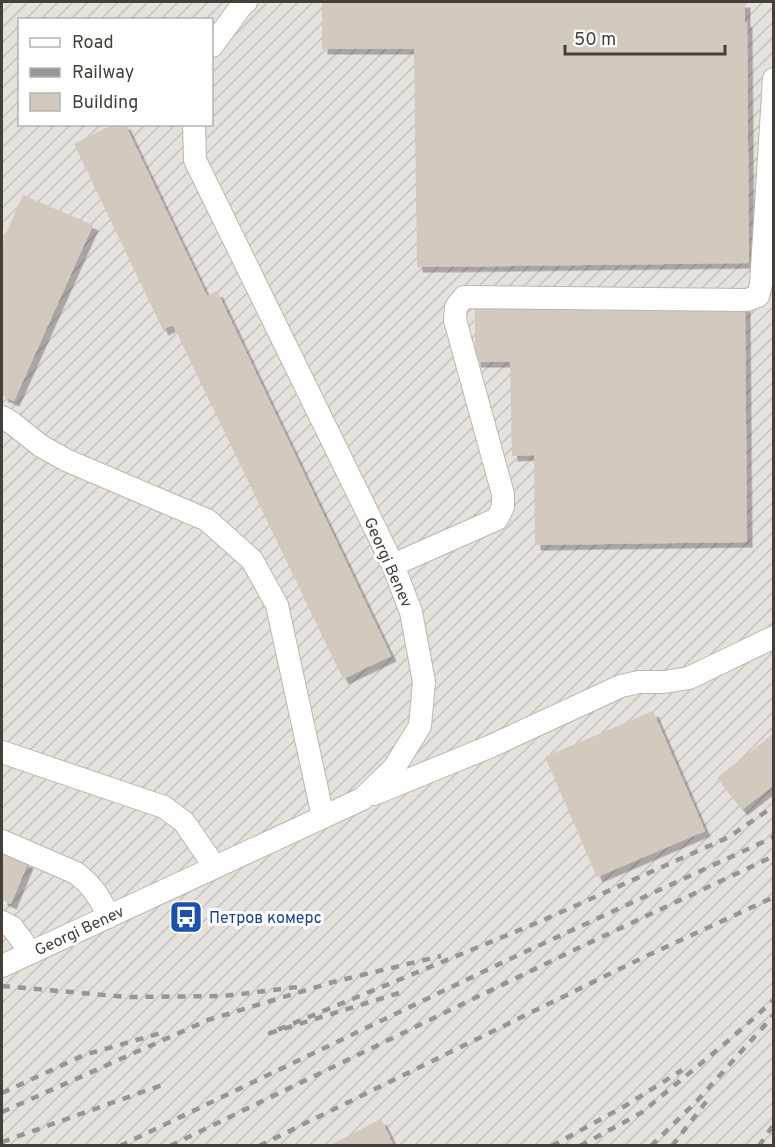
<svg xmlns="http://www.w3.org/2000/svg" width="775" height="1147" font-family="Overpass,sans-serif">
<style>
.industrial{fill:url(#industrial-furrows);fill-rule:evenodd}
.building{fill:#d3cabf;filter:url(#shadow)}
.lines{fill:none;stroke-linecap:round;stroke-linejoin:round}
.minor-casing{stroke:#bdb6ac;stroke-width:24}
.minor{stroke:#fff;stroke-width:22}
.rail{stroke:#969696;stroke-width:4.5;stroke-dasharray:8 8;stroke-linecap:butt}
.labels{text-anchor:middle;stroke-width:6;stroke-linejoin:round;paint-order:stroke}
.street-label{font-size:16px;fill:#453f38;stroke:#fff}
.transit-label{font-size:16px;fill:#164399;stroke:#fff;text-anchor:start}
</style>
<defs>
<pattern id="industrial-furrows" width="10" height="10" patternUnits="userSpaceOnUse" patternTransform="scale(1.5)"><rect width="10" height="10" fill="#e5e1dd"/><path d="M-1 1l2-2M0 10L10 0M9 11l2-2" fill="none" stroke="#c6c2be"/></pattern>
<filter id="shadow"><feDropShadow dx="5.5" dy="5.5" stdDeviation="0" flood-color="#0004"/></filter>
</defs>
<rect width="100%" height="100%" fill="#f2efe8"/>
<path class="industrial" d="M2 2H773V1145H2ZM20 20H212V124H20Z"/>
<path class="building" d="M322 2H745V22H747L749 263 417 267 414 49H322Z
M114 124H125L207 296 217 291 391 656 343 679 173 325 163 330 74 144Z
M23 195 93 225 14 401 2 396V243Z
M745 301 747 542 535 545 534 455 512 456 510 362H475V302Z
M653 711 705 831 597 877 545 757Z
M774 733V785L742 810 717 778Z
M2 852 28 863 11 904 2 900Z
M381 1119 394 1146H328Z"/>
<g class="lines">
<g class="minor-casing">
<path id="minor" d="M212 46 242 5 246 2
M2 417 12 423 41 446 66 460 207 520 252 560 277 605 323 817
M393 565 497 519 503 507V494L455 320 456 307 464 297 747 300 758 296 761 284 774 79
M2 752 164 807 184 822 215 867
M374 794 489 747 621 686 639 682H664L689 678 774 637
M2 841 76 873C93 886 100 898 109 917
M2 922 12 927 31 953
M2 966 362 799 394 768 420 726 424 682 411 612 393 565 195 160 194 124"/>
</g>
<use href="#minor" class="minor"/>
<path class="rail" d="M2 986 127 997 224 996 298 987
M399 993 270 1033 539 922 729 837 774 806
M2 1093 84 1055 161 1033
M2 1112 208 1020 333 982 441 956
M2 1142 162 1085
M120 1146 514 957 774 837
M170 1146 574 950 774 856
M259 1146 640 959 774 897
M552 1146 625 1106 682 1070
M580 1146 641 1113 728 1041 774 1000
M651 1146 695 1103 774 1015
M672 1146 709 1098
M759 1146 774 1124"/>
</g>
<defs>
<g id="bus-square" transform="scale(1.725)"><rect x="-9" y="-9" width="18" height="18" rx="4" fill="#1a4fb4" stroke="#fff"/><path d="M-5-6H5V4H4V6H2V4H-2V6H-4V4H-5ZM-3.5-4V0h7V-4ZM-3.5 1.2v1.5H-2V1.2ZM2 1.2v1.5H3.5V1.2Z" fill="#fff"/></g>
</defs>
<g fill-rule="evenodd">
<use href="#bus-square" x="186" y="917"/>
</g>
<g class="labels">
<g class="street-label">
<text transform="translate(389 562) rotate(66)" y="6">Georgi Benev</text>
<text transform="translate(79 930) rotate(-25)" y="6">Georgi Benev</text>
</g>
<g class="transit-label">
<text x="209" y="923">Петров комерс</text>
</g>
</g>
<rect width="775" height="1147" fill="none" stroke="#453f38" stroke-width="6"/>
<rect x="18" y="18" width="195" height="108" fill="#ffffff" stroke="#b5b2af" stroke-width="1.5"/>
<rect x="30" y="38" width="30" height="9" fill="#ffffff" stroke="#b5b2af" stroke-width="1.5"/>
<text x="72" y="48" font-size="18" fill="#453f38">Road</text>
<rect x="30" y="68" width="30" height="9" fill="#969696" stroke="#b5b2af" stroke-width="1.5"/>
<text x="72" y="78" font-size="18" fill="#453f38">Railway</text>
<rect x="30" y="93" width="30" height="18" fill="#d3cabf" stroke="#b5b2af" stroke-width="1.5"/>
<text x="72" y="108" font-size="18" fill="#453f38">Building</text>
<path d="M565 45v9h160v-9" fill="none" stroke="#453f38" stroke-width="3"/>
<text x="574" y="45" font-size="18" fill="#453f38" stroke="#ffffff" stroke-width="4.5" paint-order="stroke">50 m</text>
</svg>
